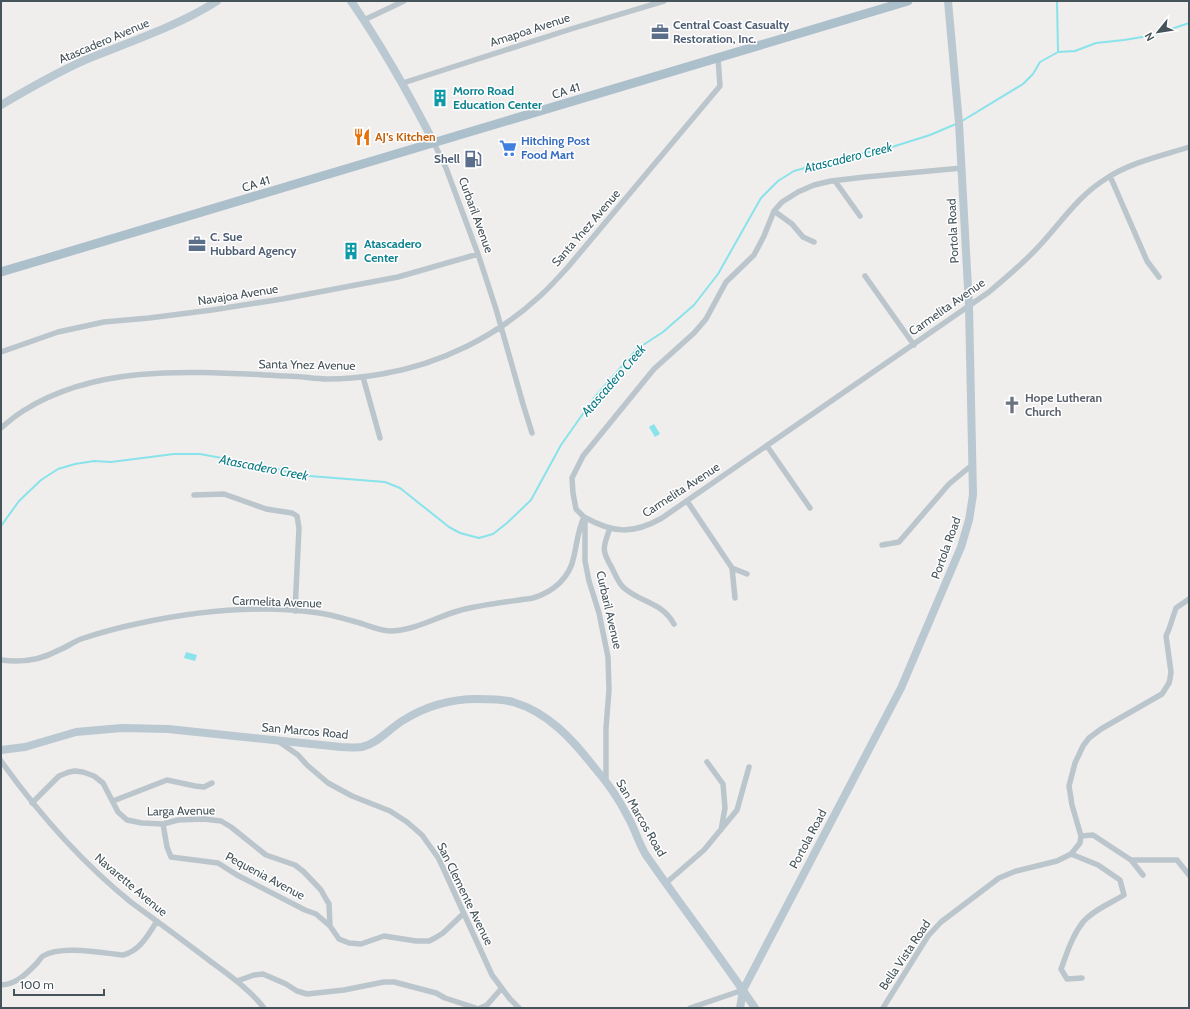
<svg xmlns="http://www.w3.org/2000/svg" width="1190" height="1009" font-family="Cabin,sans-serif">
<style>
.water{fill:#88e3ea}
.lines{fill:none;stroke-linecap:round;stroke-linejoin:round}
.stream{stroke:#88e3ea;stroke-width:2}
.street{stroke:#bbc6cc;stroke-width:5.5}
.secondary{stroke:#bac8d1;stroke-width:8}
.primary{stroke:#acc0cc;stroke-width:9}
.labels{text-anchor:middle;stroke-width:3;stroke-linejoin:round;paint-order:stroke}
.service-label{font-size:12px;font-weight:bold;fill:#4e5e75;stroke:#fff;text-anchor:start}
.street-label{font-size:12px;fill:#45535a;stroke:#fff}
.culture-label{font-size:12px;font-weight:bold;fill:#0d838f;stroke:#fff;text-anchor:start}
.food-label{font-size:12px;font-weight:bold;fill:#c56008;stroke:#fff;text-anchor:start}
.shop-label{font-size:12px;font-weight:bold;fill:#366cbe;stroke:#fff;text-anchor:start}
.worship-label{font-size:12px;font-weight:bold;fill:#5b616d;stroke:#fff;text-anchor:start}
.water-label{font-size:13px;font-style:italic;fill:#0e7d87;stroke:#fff}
</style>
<rect width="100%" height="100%" fill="#f0eded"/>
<path class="water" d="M654 424 660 434 655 437 649 427Z
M186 652 197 655 195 661 184 658Z"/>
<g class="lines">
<path class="stream" d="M1057 1 1058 52
M962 121 1023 84 1033 74 1040 62 1058 52 1075 51 1096 43 1124 40 1154 35 1189 23
M1 526 19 501 41 480 58 469 75 464 94 461 111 462 174 454H200L271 467 297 475 385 482 400 488 449 527 460 533 479 538 493 534 507 523 531 500 561 445 594 398 637 349 663 332 694 305 718 274 761 198 778 181 794 171 833 160 892 147 930 135 956 124"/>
<path class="street" d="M364 20 404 1
M403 83 571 29 664 1
M434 143 446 168 478 254 496 309 523 404 532 433
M1110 176 1147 261 1159 277
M835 181 860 216
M774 211 792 224 803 237 814 242
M865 276 914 345
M1 352 58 332 104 322 149 318 212 310 282 299 398 277 478 254
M363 377 380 438
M1 428C8 422 15 416 23 411 100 362 200 372 287 376 301 376 314 379 327 379 345 379 365 377 382 374 441 364 497 336 540 296 550 287 559 277 568 267L720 86 718 58
M767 446 810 508
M194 495 224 494 266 509 292 513 297 516 299 528 295 611
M687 501 732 568 735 598
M610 528C603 548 601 549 612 568 615 574 618 582 623 587 640 603 661 601 674 624
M882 545 899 542 949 484 972 465
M732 568 747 574
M1 660C22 663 41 660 59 650 67 647 73 642 81 639 99 633 117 628 136 624 196 611 258 604 319 613 334 615 348 620 363 624 372 627 382 631 392 631 415 630 437 617 458 611 482 604 508 602 533 598 553 592 570 578 574 556 577 543 578 530 584 517 613 533 632 535 662 518L989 292C1007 277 1025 262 1041 244 1062 221 1079 195 1107 178 1132 162 1161 156 1189 147
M278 741 298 755 307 765 328 783 352 796 390 811 407 822 422 835 439 859 492 975 510 999 519 1008
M1 761C39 814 81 862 132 903 158 922 184 941 210 961 229 975 249 989 264 1008
M707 762 723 784 725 808 721 830
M606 781V728L609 690 608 657 599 613 589 581 585 561V522L584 517 576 509 573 493 572 478 583 456 654 369 694 333 706 319 726 282 754 255 764 236 774 211 782 202 798 192 814 185 831 181 865 177 962 168
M113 801 167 780 195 786 204 787 212 783
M32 803 59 776 69 772 75 771 83 772 94 776 103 783 118 812 127 820 142 823 163 824 178 820 204 819 221 821 231 827 266 855 295 865 304 872 321 890 326 899 329 904 330 926 339 939 349 943 361 944 384 936 416 941H429L435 938 443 933 463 914
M163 824 167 847 171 857 218 863 237 875 305 910 316 914 330 926
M1081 836 1093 835 1131 860 1143 875
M1071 854 1098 865 1120 880 1124 895C1111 903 1093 910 1083 922 1072 936 1067 953 1061 969L1067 979 1082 978
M1131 860H1177L1189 875
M666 883 704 850 737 810 749 767
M237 981 254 975 263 974 286 984 297 991 307 994 344 990 384 982H394L436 993 445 998 476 1008
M1 985C17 984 26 974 37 963 39 961 41 957 43 956 61 945 103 953 123 955 140 951 148 935 157 921
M480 1008 487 1005 501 989
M690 1008 743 990
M883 1008 928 936 941 922 999 878 1016 871 1057 861 1071 854 1080 843 1081 836 1072 805 1069 786 1075 763 1083 746 1089 738 1101 729 1162 694 1169 683 1170 679 1171 672 1166 636 1169 629 1176 608 1189 599"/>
<path class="secondary" d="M351 1C382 46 409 94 434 143
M1 105C28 89 56 73 85 60 129 42 176 27 217 1
M1 750 25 747 76 732 122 728 168 729 341 747C347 747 355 748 362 747 378 743 388 730 402 721 424 707 451 699 477 699 488 699 502 699 513 702 548 712 573 740 594 767 607 782 619 799 628 817 635 829 639 844 646 855 682 907 720 956 755 1008
M740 1008 743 990 901 688 961 547 969 520 973 495 969 306 959 123 948 1"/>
<path class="primary" d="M1 272 908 1"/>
</g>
<defs>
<g id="office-bare" transform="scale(1.38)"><path d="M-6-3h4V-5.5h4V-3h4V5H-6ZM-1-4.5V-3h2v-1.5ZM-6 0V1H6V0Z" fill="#5c6f8a" stroke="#fff" stroke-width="2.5" paint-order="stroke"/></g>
<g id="building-bare" transform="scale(1.38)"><path d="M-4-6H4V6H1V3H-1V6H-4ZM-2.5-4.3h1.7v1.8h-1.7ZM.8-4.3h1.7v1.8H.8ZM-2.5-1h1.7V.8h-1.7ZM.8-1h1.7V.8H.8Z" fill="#0f9aa8" stroke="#fff" stroke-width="2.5" paint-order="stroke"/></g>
<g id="restaurant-bare" transform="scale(1.38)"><path d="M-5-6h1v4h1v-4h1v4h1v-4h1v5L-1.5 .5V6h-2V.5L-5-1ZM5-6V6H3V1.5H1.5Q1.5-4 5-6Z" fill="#e8710a" stroke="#fff" stroke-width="2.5" paint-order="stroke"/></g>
<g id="supermarket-bare" transform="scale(1.38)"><path d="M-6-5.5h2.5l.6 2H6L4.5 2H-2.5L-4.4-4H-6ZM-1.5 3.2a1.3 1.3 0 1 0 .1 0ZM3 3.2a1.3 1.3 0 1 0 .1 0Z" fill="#3f7fe0" stroke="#fff" stroke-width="2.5" paint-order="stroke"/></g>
<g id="fuel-bare" transform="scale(1.38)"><path d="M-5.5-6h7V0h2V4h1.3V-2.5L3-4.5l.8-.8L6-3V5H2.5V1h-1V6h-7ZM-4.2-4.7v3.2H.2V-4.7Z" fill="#5c6f8a" stroke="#fff" stroke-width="2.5" paint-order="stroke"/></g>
<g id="church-bare" transform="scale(1.38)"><path d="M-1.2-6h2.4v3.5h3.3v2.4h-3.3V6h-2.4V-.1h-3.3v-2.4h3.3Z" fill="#6b7280" stroke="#fff" stroke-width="2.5" paint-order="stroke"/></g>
</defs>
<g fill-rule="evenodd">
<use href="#office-bare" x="660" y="32"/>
<use href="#building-bare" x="440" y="98"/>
<use href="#restaurant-bare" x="362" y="137"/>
<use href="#supermarket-bare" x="508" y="148"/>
<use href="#fuel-bare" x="473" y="159"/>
<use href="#office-bare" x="197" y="244"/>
<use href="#building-bare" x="351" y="251"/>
<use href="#church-bare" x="1012" y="405"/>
</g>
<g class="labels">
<g class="service-label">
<text x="673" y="29">Central Coast Casualty<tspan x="673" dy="14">Restoration, Inc.</tspan></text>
<text x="460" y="163" text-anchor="end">Shell</text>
<text x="210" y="241">C. Sue<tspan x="210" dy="14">Hubbard Agency</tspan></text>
</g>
<g class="street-label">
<text transform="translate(530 30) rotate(-18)" y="4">Amapoa Avenue</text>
<text transform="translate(104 41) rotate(-23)" y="4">Atascadero Avenue</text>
<text transform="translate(566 91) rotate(-17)" y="4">CA 41</text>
<text transform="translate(256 184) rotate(-17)" y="4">CA 41</text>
<text transform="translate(476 215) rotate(70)" y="4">Curbaril Avenue</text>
<text transform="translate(586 228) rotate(-49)" y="4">Santa Ynez Avenue</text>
<text transform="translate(953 231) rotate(-93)" y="4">Portola Road</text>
<text transform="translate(238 295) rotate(-9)" y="4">Navajoa Avenue</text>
<text transform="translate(947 307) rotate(-35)" y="4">Carmelita Avenue</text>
<text transform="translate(307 365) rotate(1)" y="4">Santa Ynez Avenue</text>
<text transform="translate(681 490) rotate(-33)" y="4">Carmelita Avenue</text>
<text transform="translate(946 548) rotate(-70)" y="4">Portola Road</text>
<text transform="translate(277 602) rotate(2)" y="4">Carmelita Avenue</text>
<text transform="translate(609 610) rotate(77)" y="4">Curbaril Avenue</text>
<text transform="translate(305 731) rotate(5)" y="4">San Marcos Road</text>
<text transform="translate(181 811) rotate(-1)" y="4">Larga Avenue</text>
<text transform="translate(641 818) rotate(60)" y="4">San Marcos Road</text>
<text transform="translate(808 839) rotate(-62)" y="4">Portola Road</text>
<text transform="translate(265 876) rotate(28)" y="4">Pequenia Avenue</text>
<text transform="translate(131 885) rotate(40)" y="4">Navarette Avenue</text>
<text transform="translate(465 894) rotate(64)" y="4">San Clemente Avenue</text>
<text transform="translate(905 955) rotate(-56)" y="4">Bella Vista Road</text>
</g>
<g class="culture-label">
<text x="453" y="95">Morro Road<tspan x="453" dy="14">Education Center</tspan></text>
<text x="364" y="248">Atascadero<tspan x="364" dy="14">Center</tspan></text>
</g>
<g class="food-label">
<text x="375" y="141">AJ’s Kitchen</text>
</g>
<g class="shop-label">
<text x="521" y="145">Hitching Post<tspan x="521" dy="14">Food Mart</tspan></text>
</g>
<g class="worship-label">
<text x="1025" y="402">Hope Lutheran<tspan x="1025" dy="14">Church</tspan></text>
</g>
<g class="water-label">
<text transform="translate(848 157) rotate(-14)" y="5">Atascadero Creek</text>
<text transform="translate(613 380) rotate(-49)" y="5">Atascadero Creek</text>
<text transform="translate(264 467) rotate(11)" y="5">Atascadero Creek</text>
</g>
</g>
<rect width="1190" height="1009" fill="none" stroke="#45535a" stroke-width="4"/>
<g transform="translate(1158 32) rotate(240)" stroke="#ffffff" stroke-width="3" paint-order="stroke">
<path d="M0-3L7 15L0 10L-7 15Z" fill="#45535a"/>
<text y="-6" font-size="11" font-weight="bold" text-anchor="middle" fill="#45535a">N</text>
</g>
<path d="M14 989v6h90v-6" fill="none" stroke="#45535a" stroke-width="2"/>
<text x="20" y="989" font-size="12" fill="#45535a" stroke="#ffffff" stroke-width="3" paint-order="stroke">100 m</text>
</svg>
